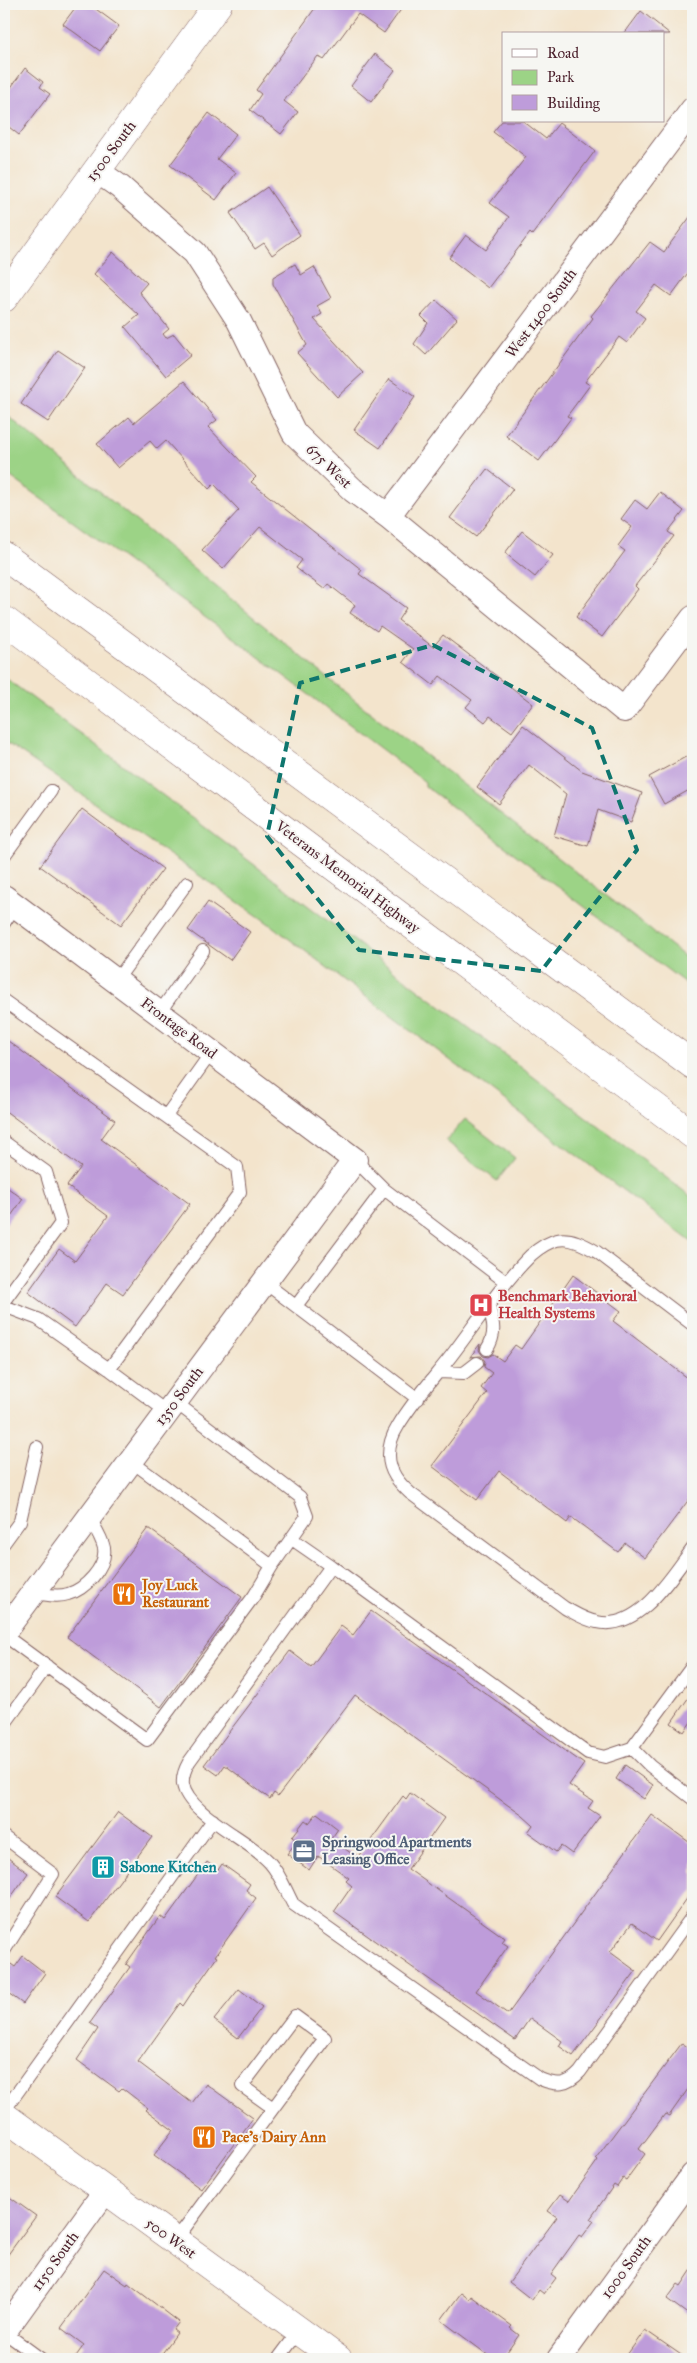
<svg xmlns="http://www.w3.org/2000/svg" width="697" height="2363" font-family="'IM FELL Great Primer',serif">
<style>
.green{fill:#9cd386;stroke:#737958}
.building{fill:#be9cda}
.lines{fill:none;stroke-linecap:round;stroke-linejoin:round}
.lane-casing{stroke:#856463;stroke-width:14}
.street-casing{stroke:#856463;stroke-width:26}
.secondary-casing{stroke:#856463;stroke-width:29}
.primary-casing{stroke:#856463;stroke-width:29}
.highway-casing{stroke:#856463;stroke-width:29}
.lane{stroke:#fff;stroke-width:12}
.street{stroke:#fff;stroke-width:24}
.secondary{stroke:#fff;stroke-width:28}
.primary{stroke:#fff;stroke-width:28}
.highway{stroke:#fff;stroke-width:28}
.marked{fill:none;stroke:#0f766e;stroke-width:4;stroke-dasharray:10 6;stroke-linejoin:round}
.labels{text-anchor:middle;stroke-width:4;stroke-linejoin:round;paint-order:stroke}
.street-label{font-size:15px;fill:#4a1f2b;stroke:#f6f6f2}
.health-label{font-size:15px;font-weight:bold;fill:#be3a42;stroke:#f6f6f2;text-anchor:start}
.food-label{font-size:15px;font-weight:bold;fill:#c56008;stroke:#f6f6f2;text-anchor:start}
.service-label{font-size:15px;font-weight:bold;fill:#4e5e75;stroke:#f6f6f2;text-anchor:start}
.culture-label{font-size:15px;font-weight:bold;fill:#0d838f;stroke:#f6f6f2;text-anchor:start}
</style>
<rect width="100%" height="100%" fill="#f6f6f2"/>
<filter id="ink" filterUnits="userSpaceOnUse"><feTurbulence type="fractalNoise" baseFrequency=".02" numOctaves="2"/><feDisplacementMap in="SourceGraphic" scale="10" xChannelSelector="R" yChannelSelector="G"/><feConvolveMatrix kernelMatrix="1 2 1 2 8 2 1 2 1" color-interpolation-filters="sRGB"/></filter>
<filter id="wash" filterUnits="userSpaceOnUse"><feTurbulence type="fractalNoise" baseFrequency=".0096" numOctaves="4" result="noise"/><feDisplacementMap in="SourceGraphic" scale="20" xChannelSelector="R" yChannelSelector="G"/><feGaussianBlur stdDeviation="1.12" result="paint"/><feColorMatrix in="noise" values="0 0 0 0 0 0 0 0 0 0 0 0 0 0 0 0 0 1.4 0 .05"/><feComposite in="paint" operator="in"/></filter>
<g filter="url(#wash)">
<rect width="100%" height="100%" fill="#f3e4cc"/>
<path class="green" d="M4 413 357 702 693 963V989L425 786V782L235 639 4 472Z
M4 677 115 759 693 1198V1243L264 920 4 741Z
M465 1119 515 1158 497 1181 446 1141Z"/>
<g id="blocks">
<path class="building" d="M78 4H89L119 26 100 51 63 24Z
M318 4H405L384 33 358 14 324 60 318 56 284 101 298 112 281 134 250 110 261 94 256 90Z
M641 11 670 34H624Z
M375 54 395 70 371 102 351 86Z
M25 68 43 82 40 87 50 94 19 135 4 123V97Z
M209 113 236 134 217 159 236 173 216 200 170 165Z
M502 121H523L546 139 559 123 595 151 532 235 530 233 488 288 449 258 466 235 486 250 509 217 490 203 526 157 493 132Z
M267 187 300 235 272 255 264 243 255 249 230 213Z
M693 213V266L671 296 656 285 636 311 645 318 627 343 619 337 585 382 590 385 567 416 571 418 539 461 506 436 593 318 591 316 650 242 664 252Z
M113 252 147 283 139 292 169 329 163 334 166 338 174 334 191 355 166 376 125 327 139 315 94 274Z
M295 264 301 275 314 267 331 298 317 306 322 314 314 319 363 373 337 397 297 353 307 345 273 284V277Z
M436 300 457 319 426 355 414 344 428 323 421 316Z
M58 350 85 368 48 422 21 404Z
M389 379 415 397 380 448 354 430Z
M184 381 217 420 208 427 256 477 251 482 362 570 359 574 406 608 398 620 433 647 443 635 533 704 512 732 490 716 485 722 466 707 472 700 440 676 433 685 403 662 413 649 380 626 377 631 350 613 355 605 328 584 324 589 296 568 302 560 260 527 223 569 202 550 239 510 214 484 209 489 166 441 157 449 150 441 118 468 97 444 129 417 134 423Z
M487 469 513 489 476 537 450 518Z
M660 492 684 511 668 532 674 536 635 586 638 589 602 637 576 617 625 551 618 546 632 527 621 519 635 500 647 509Z
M522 531 553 555 535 577 505 553Z
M523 725 582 771 642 793 631 822 598 810 588 846 554 836 566 794 529 765 499 804 477 787Z
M693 753V788L664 804 649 777Z
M82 809 163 869 121 925 40 866Z
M208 902 250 932 230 960 188 930Z
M4 1038 115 1120 101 1139 190 1204 123 1294 107 1283 75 1327 28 1292 59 1249 75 1261 108 1216 67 1186 81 1167 4 1110Z
M4 1185 23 1199 4 1226Z
M573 1275 621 1311 613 1321 693 1382V1494L645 1558 625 1543 618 1552 571 1517 567 1523 499 1471 477 1500 432 1466 487 1393 481 1388 492 1373 484 1367 485 1361 481 1356 470 1357 480 1344 479 1350 483 1356 488 1357 493 1354 503 1361 515 1345 521 1349Z
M148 1528 242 1597 161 1707 67 1637Z
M371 1611 584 1764 569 1785 593 1801 588 1808 600 1816 572 1854 561 1846 556 1852 528 1832 533 1825 523 1816 355 1695 278 1796 274 1793 270 1799 225 1765 218 1775 204 1765 290 1651 311 1667 341 1626 353 1635Z
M693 1691V1719L684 1732 671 1723Z
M625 1765 653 1785 644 1799 616 1779Z
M410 1793 444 1818 408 1869 505 1938 502 1942 508 1946 476 1991 508 2014 652 1815 693 1845V1890L657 1941 632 1923 610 1952 636 1971 573 2056 559 2046 562 2041 530 2018 515 2040 334 1912 352 1886 346 1881 349 1878 318 1856 309 1870 287 1854 297 1841 292 1837 305 1820 309 1823 317 1813 338 1829 331 1839 358 1858 403 1796 406 1799Z
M118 1812 152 1837 89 1922 55 1897Z
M4 1855 28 1873 4 1907Z
M207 1862 218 1870 222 1864 250 1884 246 1890 256 1898 215 1956 217 1957 193 1991 183 2006 180 2003 138 2062 192 2103 206 2084 253 2118 201 2189 154 2155 173 2130 146 2110 148 2108 122 2088 119 2091 77 2060 98 2029 90 2023 130 1967 126 1964 160 1916 165 1920Z
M23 1956 45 1973 23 2004 4 1990V1959L15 1967Z
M239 1989 262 2007 238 2038 214 2020Z
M682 2043 693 2051V2082L669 2116 665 2114 639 2149 645 2154 626 2180 623 2178 617 2187 614 2185 590 2219 594 2221 582 2237 579 2235 551 2274 556 2278 544 2294 539 2290 532 2300 509 2282 557 2217 548 2211 560 2195 569 2201 598 2160 596 2158Z
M4 2193 36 2216 4 2260Z
M693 2268V2318L667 2299 678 2284 681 2286Z
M104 2269 127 2285 128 2283 179 2322 173 2330 177 2333 158 2359H74L84 2345 61 2328Z
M461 2293 469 2299 471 2296 482 2304 512 2326 510 2328 519 2335 502 2359H493L441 2320Z
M645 2330 687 2359H624Z"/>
</g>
</g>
<g filter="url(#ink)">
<use href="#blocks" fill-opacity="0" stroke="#856463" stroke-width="1"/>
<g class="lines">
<g class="lane-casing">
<path id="lane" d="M4 856 51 791
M4 923 16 905
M116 981 187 883
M4 1001 237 1167 240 1192 109 1369 167 1412
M159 1013 203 951
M166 1116 211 1053
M4 1142 46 1172 61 1223 4 1301
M355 1160 384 1189 506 1282
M264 1282 418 1399
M4 1306 38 1319 109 1369
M296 1306 384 1189
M693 1325 597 1252C585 1245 571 1237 557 1240 548 1242 538 1249 531 1255 501 1285 477 1322 451 1356 433 1379 413 1401 398 1426 393 1434 389 1445 389 1455 389 1472 399 1483 410 1493L565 1608C576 1614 585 1620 597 1622 639 1632 672 1576 693 1548
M487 1349C497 1334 493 1322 489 1305
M438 1372 464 1373 477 1363
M131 1461 272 1566 307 1516 300 1497 175 1402
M292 1539 331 1566
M4 1543 20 1521 37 1447
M33 1593C45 1594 57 1598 68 1594 84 1590 107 1567 104 1548 102 1538 94 1526 89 1517
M4 1635 147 1740 254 1596 272 1566
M693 1665 632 1748 605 1757 588 1753 331 1566 189 1762C185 1769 182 1776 183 1784 187 1814 252 1841 270 1863 280 1874 286 1891 293 1904L540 2079C557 2086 567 2086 580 2072L693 1915
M4 1725 47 1666
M632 1748 650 1766 693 1799
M4 1837 53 1874 4 1951
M4 2111 213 1820
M175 2241 195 2214 325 2038 295 2016 242 2086 273 2108
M4 2332 41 2359
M278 2359 299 2331"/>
</g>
<g class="street-casing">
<path id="street" d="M96 170 120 187 195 253 239 321 294 433 353 490 388 516 624 710 693 618
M388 516 693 109
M4 897 355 1160 4 1632
M4 2332 106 2190
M559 2359 693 2175"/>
</g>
<g class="secondary-casing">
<path id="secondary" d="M4 298 218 4"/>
</g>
<g class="primary-casing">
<path id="primary" d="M4 2116 338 2359"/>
</g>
<g class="highway-casing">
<path id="highway" d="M4 556 693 1065
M4 620 693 1135"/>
</g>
<use href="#lane" class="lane"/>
<use href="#street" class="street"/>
<use href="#secondary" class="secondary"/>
<use href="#primary" class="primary"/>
<use href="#highway" class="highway"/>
</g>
</g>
<path class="marked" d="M433 645 592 728 637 850 541 971 359 950 267 836 300 683Z"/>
<defs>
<g id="hospital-square" transform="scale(1.25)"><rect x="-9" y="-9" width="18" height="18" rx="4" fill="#e0444e" stroke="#f6f6f2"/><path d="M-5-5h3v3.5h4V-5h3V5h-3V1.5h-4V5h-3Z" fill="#fff"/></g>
<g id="restaurant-square" transform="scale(1.25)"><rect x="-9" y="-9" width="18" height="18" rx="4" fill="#e8710a" stroke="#f6f6f2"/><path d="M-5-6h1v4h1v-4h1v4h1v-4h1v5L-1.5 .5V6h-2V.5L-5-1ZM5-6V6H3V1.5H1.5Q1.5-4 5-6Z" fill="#fff"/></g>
<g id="office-square" transform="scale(1.25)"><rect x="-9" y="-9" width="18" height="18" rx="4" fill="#5c6f8a" stroke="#f6f6f2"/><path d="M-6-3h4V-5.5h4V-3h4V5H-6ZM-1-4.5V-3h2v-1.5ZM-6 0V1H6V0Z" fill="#fff"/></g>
<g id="building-square" transform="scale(1.25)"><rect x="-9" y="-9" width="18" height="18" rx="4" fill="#0f9aa8" stroke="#f6f6f2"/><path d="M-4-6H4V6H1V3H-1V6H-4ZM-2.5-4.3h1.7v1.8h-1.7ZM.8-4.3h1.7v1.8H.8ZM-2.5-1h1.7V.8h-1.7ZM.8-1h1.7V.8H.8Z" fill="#fff"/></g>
</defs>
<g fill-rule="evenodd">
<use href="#hospital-square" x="481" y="1305"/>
<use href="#restaurant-square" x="124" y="1594"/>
<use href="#office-square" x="304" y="1851"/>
<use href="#building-square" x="103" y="1867"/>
<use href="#restaurant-square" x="204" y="2137"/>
</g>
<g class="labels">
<g class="street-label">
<text transform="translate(111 151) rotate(-53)" y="5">1500 South</text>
<text transform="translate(541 313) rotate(-53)" y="5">West 1400 South</text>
<text transform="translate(329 466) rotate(44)" y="5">675 West</text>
<text transform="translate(348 877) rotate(37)" y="5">Veterans Memorial Highway</text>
<text transform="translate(179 1028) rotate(37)" y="5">Frontage Road</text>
<text transform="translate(179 1396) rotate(-53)" y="5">1350 South</text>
<text transform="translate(171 2238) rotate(36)" y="5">500 West</text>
<text transform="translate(55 2261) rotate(-54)" y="5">1150 South</text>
<text transform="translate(626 2267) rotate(-54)" y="5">1000 South</text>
</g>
<g class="health-label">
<text x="498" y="1301">Benchmark Behavioral<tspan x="498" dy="17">Health Systems</tspan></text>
</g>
<g class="food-label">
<text x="142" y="1590">Joy Luck<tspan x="142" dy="17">Restaurant</tspan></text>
<text x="222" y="2142">Pace's Dairy Ann</text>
</g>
<g class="service-label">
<text x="322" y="1847">Springwood Apartments<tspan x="322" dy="17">Leasing Office</tspan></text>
</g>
<g class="culture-label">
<text x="120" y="1872">Sabone Kitchen</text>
</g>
</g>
<rect width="697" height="2363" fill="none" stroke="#f6f6f2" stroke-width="20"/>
<rect x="502" y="32" width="162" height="90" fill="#f6f6f2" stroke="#b1a0a2"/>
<rect x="512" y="49" width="25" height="8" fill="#ffffff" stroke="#b1a0a2"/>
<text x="547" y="58" font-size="15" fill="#4a1f2b">Road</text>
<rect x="512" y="70" width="25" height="15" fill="#9cd386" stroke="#b1a0a2"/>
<text x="547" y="82" font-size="15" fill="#4a1f2b">Park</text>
<rect x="512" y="95" width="25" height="15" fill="#be9cda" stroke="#b1a0a2"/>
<text x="547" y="108" font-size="15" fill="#4a1f2b">Building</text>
</svg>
